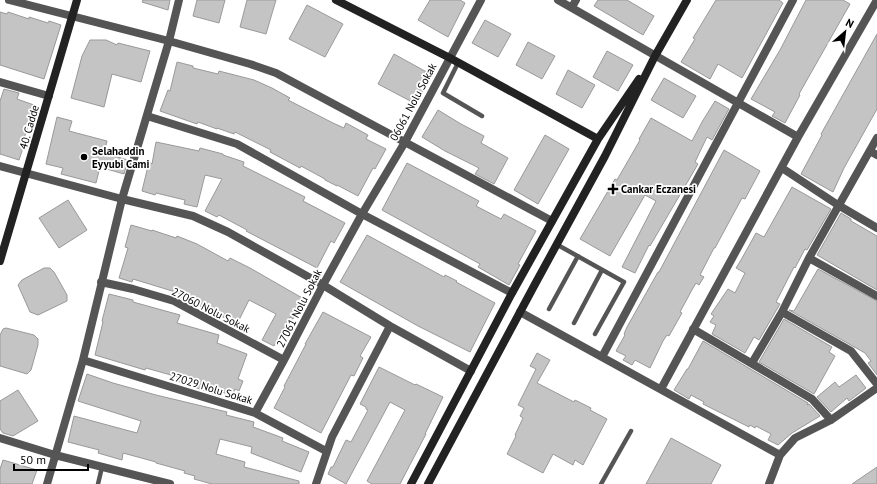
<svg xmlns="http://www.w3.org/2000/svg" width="877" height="484" font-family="'PT Sans',sans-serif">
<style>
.building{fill:#c4c4c4;stroke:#999}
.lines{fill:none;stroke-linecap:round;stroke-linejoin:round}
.lane{stroke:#555;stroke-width:4.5}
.street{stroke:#555;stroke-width:8}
.secondary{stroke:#222;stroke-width:8}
.poi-dot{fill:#000;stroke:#fff;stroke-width:1.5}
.labels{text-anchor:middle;stroke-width:3.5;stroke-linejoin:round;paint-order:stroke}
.street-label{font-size:11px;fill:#000;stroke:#fff}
.poi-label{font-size:11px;font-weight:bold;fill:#000;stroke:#fff;text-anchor:start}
</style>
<rect width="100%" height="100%" fill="#fff"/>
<path class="building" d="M143 0H170L168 10 142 2Z
M197 0H225L219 23 193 16Z
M247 0H276L266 34 240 27Z
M430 0H460L465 3 448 37 418 20Z
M598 0H627L654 16 643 35 594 6Z
M716 0H779L783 3 742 78 718 64 710 79 681 62 695 39 693 38Z
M806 0H843L850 4 799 94 800 95 785 123 772 116 775 112 751 99 780 50Z
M307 5 343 24 325 57 289 39Z
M0 12 7 14 8 12 29 19V17L48 23 49 21 61 25 44 79 0 65Z
M485 20 511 34 498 57 472 43Z
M877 34V109L844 168 833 192 801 174 822 135 821 134Z
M90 40H106L117 45 118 43 150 51 141 82 112 74 104 107 71 98 82 56Z
M528 42 555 56 542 79 516 65Z
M607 51 633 65 618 91 593 77Z
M394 54 432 75 416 104 378 84Z
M177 62 193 66V68L218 74 219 71 254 80 272 88 290 98 288 100 333 123 344 128 346 123 368 135 366 139 386 149 375 169 373 168 358 196 337 185V186L325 180V179L301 166 300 168 270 152 271 150 235 132 234 134 217 128V129L198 122 197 124 160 111 168 90 170 91Z
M568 70 595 85 582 108 556 94Z
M664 78 696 96 683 118 651 100Z
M4 89 19 93 17 99 34 105 24 139H26L19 160 0 154V101Z
M715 101 729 109 712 140 707 137 695 162 698 164 650 246 649 245 635 273 622 267 656 201 645 195 610 256 580 239 615 179 617 180 640 140 639 139 651 118 692 141 702 122Z
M438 110 461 124 484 136 481 143 508 158 494 184 475 174 479 168 445 151 422 137Z
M57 117 72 121 69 131 107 141 104 153 128 160 124 174 100 167 96 183 61 174 63 168 46 164Z
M545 135 569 149 538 204 514 190Z
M156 142 199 151 200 148 223 154V155L244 162 243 166 305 197 303 201 345 223 334 243 331 241 317 268 246 231 247 230 219 215 217 217 205 211 222 179 205 175 197 207 184 204 185 200 156 193 155 195 142 191 149 162 152 164Z
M724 150 760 171 745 199 742 198 715 248H714L700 275 704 277 699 285 696 283 693 288 680 312 682 313 678 320 669 336 667 335 663 341 650 368 635 360 632 365 623 360 626 356 616 351 625 335 624 334 627 327 658 272H659Z
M407 163 479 201 476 206 501 219 504 214 536 231 518 264 520 265 509 285 478 267 480 264 382 210Z
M792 187 831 209 807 250 805 249 795 268 794 267 776 302 780 304 759 340 754 337 745 353 712 334 716 325 710 322 714 316 711 314 728 289 735 293 745 273 736 268 741 260 756 233 764 237Z
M68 200 87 230 59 248 39 218Z
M841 213 851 219V221L877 236V290L817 255Z
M131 225 152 231V230L176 238 177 236 197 244 228 261 230 258 250 268 304 299 293 319 290 317 274 346 262 340 276 314 249 300 236 326 224 320 225 318 196 304 195 305 180 297 182 294 133 279 132 282 119 278 128 248 125 247Z
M367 235 444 277 445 275 457 281 456 282 495 303 470 352 418 326 340 282Z
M44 268H50L54 272 67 295V301L38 315 30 312 18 285 22 280Z
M818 269 877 301V375L868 363 871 361 865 353 789 310 794 311Z
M109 294 133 300V302L180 315 177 323 219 335 217 343 247 354 238 379 243 381 239 391 235 389 232 396 222 392 220 396 177 381 178 377 146 368 145 370 95 355 103 322 102 321Z
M323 312 371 337 360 356 363 358 354 376 351 375 321 433 274 408 285 387 284 386 306 344H305Z
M784 319 832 347 829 352 835 356 814 394 759 362Z
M6 328 34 335 38 339V345L31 370 27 374 0 366V335L3 329Z
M703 341 808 403 807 405 809 404 820 416 792 433 778 445 768 440 771 434 756 426 755 428 750 425 749 427 703 404 704 402 691 395 689 399 674 390 687 369H688Z
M537 353 550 360 537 383 574 402 575 400 591 408 590 410 607 419 583 465 575 460 573 465 553 454 543 473 507 454 516 436 515 435 523 418 520 416 524 408 518 405 536 369 530 366Z
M379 367 415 385 416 384 443 397 425 434H426L400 484H372L367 481 405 410 390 402 346 484 328 474 331 467H333L346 440 351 442 368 410 366 409V407L360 404Z
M87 374 113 383 156 395 227 412 226 415 254 422 253 427 283 438 282 441 309 452 301 472 251 453 252 447 220 439 216 454 245 462 244 467 299 481V484H212L194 479 195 476 184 473 185 471 156 463V462L123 453 122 460 98 453 99 450 68 442 74 416 137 433 141 421 78 401Z
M856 375 866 388 849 401 847 398 831 412 817 397 835 382 839 387Z
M18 390 38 421 13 436 3 433 0 429V401Z
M671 438 721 465 711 484H646Z
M3 460 37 470 32 484H0V469Z
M877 467V484H852Z"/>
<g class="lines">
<path class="lane" d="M458 63 443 93 482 116
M556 244 624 282 595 334
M549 309 578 256
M574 323 602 270
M98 484 102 467
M601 484 631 431"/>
<path class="street" d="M9 0 169 41 250 64 276 73 552 221
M558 0 798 137
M572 7 576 0
M0 82 49 96
M147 116 237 144 362 214 512 293
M870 151 877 155
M0 166 122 199 193 216 228 232 323 285 390 326 471 371
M782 168 838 205 877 228
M809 258 877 296
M101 282 133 289 174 301 284 360
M520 312 780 455
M782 312 851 351 877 384
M693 329 812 399 831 420
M602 357 793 0
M83 360 255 413 326 451
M752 363 782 312 809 258 877 138
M661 389 798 137 877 0
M255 413 284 360 323 285 362 214 405 142 481 0
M0 438 55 455 170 484
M47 484 83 360 122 199 169 41 179 0
M316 484 332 437 390 326
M769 484 780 455 795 438 831 420 877 388"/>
<path class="secondary" d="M336 0 450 58 598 139
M0 261 77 0
M411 484 512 293 598 139 639 79
M428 484 534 286 605 156 655 56 687 0"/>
</g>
<g class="poi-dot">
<circle cx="84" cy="157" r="4"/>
<path d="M611 183h4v4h4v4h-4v4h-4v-4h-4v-4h4z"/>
</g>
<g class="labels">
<g class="street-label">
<text transform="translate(413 102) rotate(-62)" y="4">06061 Nolu Sokak</text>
<text transform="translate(29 127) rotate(-74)" y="4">40. Cadde</text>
<text transform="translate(299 308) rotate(-63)" y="4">27061 Nolu Sokak</text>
<text transform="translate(211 310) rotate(27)" y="4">27060 Nolu Sokak</text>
<text transform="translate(211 388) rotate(17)" y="4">27029 Nolu Sokak</text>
</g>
<g class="poi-label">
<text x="92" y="155">Selahaddin<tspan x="92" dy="13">Eyyubi Cami</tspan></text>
<text x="621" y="193">Cankar Eczanesi</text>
</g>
</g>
<g transform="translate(845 32) rotate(28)" stroke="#ffffff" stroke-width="3" paint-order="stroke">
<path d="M0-3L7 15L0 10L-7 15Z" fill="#000000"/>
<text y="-6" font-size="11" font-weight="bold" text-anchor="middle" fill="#000000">N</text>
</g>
<path d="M14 464v6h74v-6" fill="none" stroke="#000000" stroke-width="2"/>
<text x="20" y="464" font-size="12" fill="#000000" stroke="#ffffff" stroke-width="3" paint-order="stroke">50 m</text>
</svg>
